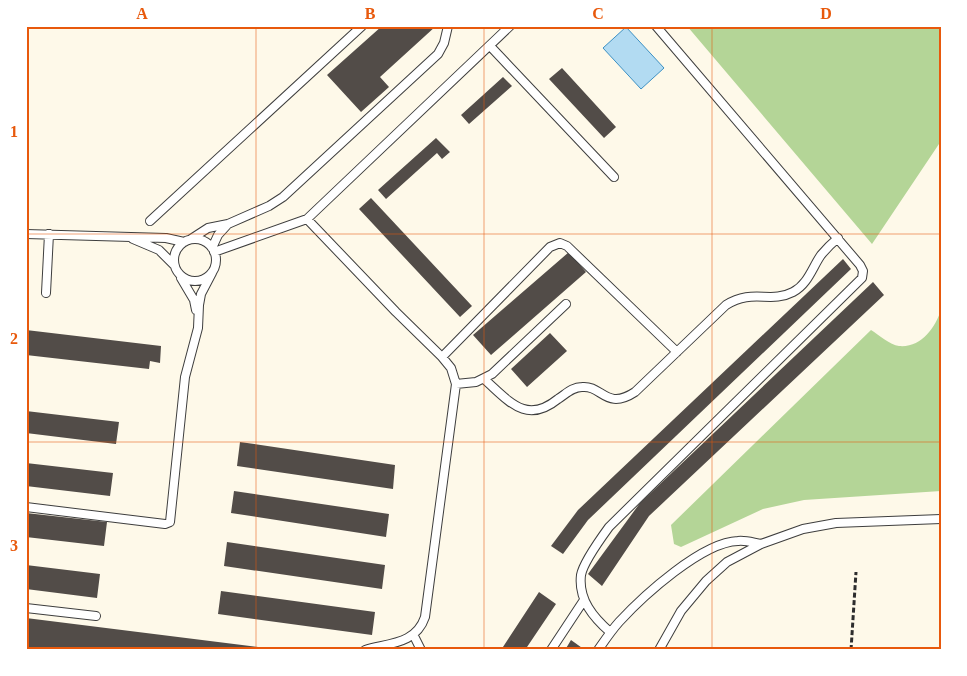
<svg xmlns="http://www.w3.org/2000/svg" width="967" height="676" font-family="'Times New Roman',serif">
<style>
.forest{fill:#b4d597}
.water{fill:#b2dbf2;stroke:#3d91c4}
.building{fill:#524c48}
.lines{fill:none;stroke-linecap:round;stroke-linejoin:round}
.lane-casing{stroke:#3e3e3e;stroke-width:10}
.path{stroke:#2d2d2d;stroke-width:3;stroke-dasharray:5 2.5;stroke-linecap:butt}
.lane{stroke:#fff;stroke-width:8}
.grid{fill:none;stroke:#e8590c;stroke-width:1;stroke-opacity:0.55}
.neatline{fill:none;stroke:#e8590c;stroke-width:2}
.grid-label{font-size:16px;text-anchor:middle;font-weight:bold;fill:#e8590c}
</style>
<rect width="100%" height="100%" fill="#fef9e9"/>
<path class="forest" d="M687 26H941V141L872 244Z
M941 310V491L804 500 763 509 681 547 674 544 671 525 871 330C879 335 890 345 899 346 921 348 935 328 941 310Z"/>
<path class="water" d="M626 27 664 68 641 89 603 48Z"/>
<path class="building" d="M382 26H436L380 77 389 87 361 112 327 75Z
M562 68 616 127 604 138 549 79Z
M503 77 512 86 469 124 461 115Z
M436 138 450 152 442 159 437 153 386 199 378 190Z
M371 198 472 306 460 317 359 209Z
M569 252 586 272 491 355 473 335Z
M843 259 851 269 588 520 563 554 551 546 578 510Z
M873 282 884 295 649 516 602 586 588 574 640 503Z
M26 330 161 346 160 363 150 361 149 369 26 355Z
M550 333 567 351 527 387 511 369Z
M26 411 119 422 116 444 26 433Z
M240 442 395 465 393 489 237 466Z
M26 463 113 473 110 496 26 486Z
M234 491 389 514 386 537 231 513Z
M26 513 107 522 104 546 26 537Z
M227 542 385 565 382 589 224 566Z
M26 565 100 574 97 598 26 589Z
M221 591 375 612 372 635 218 614Z
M539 592 556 604 525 650H501Z
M26 618 274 649V650H26Z
M571 640 585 650H565Z"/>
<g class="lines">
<g class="lane-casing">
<path id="lane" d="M490 46 614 177
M307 219 396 312 442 357 451 368 456 384 425 617C416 644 389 643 365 650
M150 221 362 26
M26 234 166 238 184 242
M133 239 159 250 174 265
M191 239 208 228 228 224 269 206 283 197 438 54 444 43 448 26
M174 260a21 21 0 1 1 42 0a21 21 0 1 1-42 0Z
M212 248 218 235 228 224
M214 252 307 219 510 26
M181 278 194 300 196 310
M46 293 49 234
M442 357 550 247 560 243 567 246 677 352
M484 379C509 401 526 425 558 399 566 394 572 387 582 387 602 385 606 411 635 392L726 305C753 288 770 304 793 292 808 284 812 268 821 255 826 249 832 243 838 238
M456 384 476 382 492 374 566 304
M26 507 165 524 170 522 185 377 198 328 199 305 201 294 212 273
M26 608 96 616
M610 632C594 618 578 600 581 575 583 564 601 538 609 527L862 278 863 271 860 265 656 26
M414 636 421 650
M551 650 584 600
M598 650C605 640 611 631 619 622 643 596 702 542 738 541 746 540 754 543 761 544
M659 650 681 611 706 581 727 562 761 544 803 529 836 523 941 519"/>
</g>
<path class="path" d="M851 650 856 572"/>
<use href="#lane" class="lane"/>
</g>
<path class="grid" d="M256 26V650M484 26V650M712 26V650M26 234H941M26 442H941"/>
<rect width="967" height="676" fill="none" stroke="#ffffff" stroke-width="55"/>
<rect x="28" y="28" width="912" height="620" class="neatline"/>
<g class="grid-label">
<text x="142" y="19">A</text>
<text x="370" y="19">B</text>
<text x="598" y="19">C</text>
<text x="826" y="19">D</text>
<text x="14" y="137">1</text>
<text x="14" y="344">2</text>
<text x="14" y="551">3</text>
</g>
</svg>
